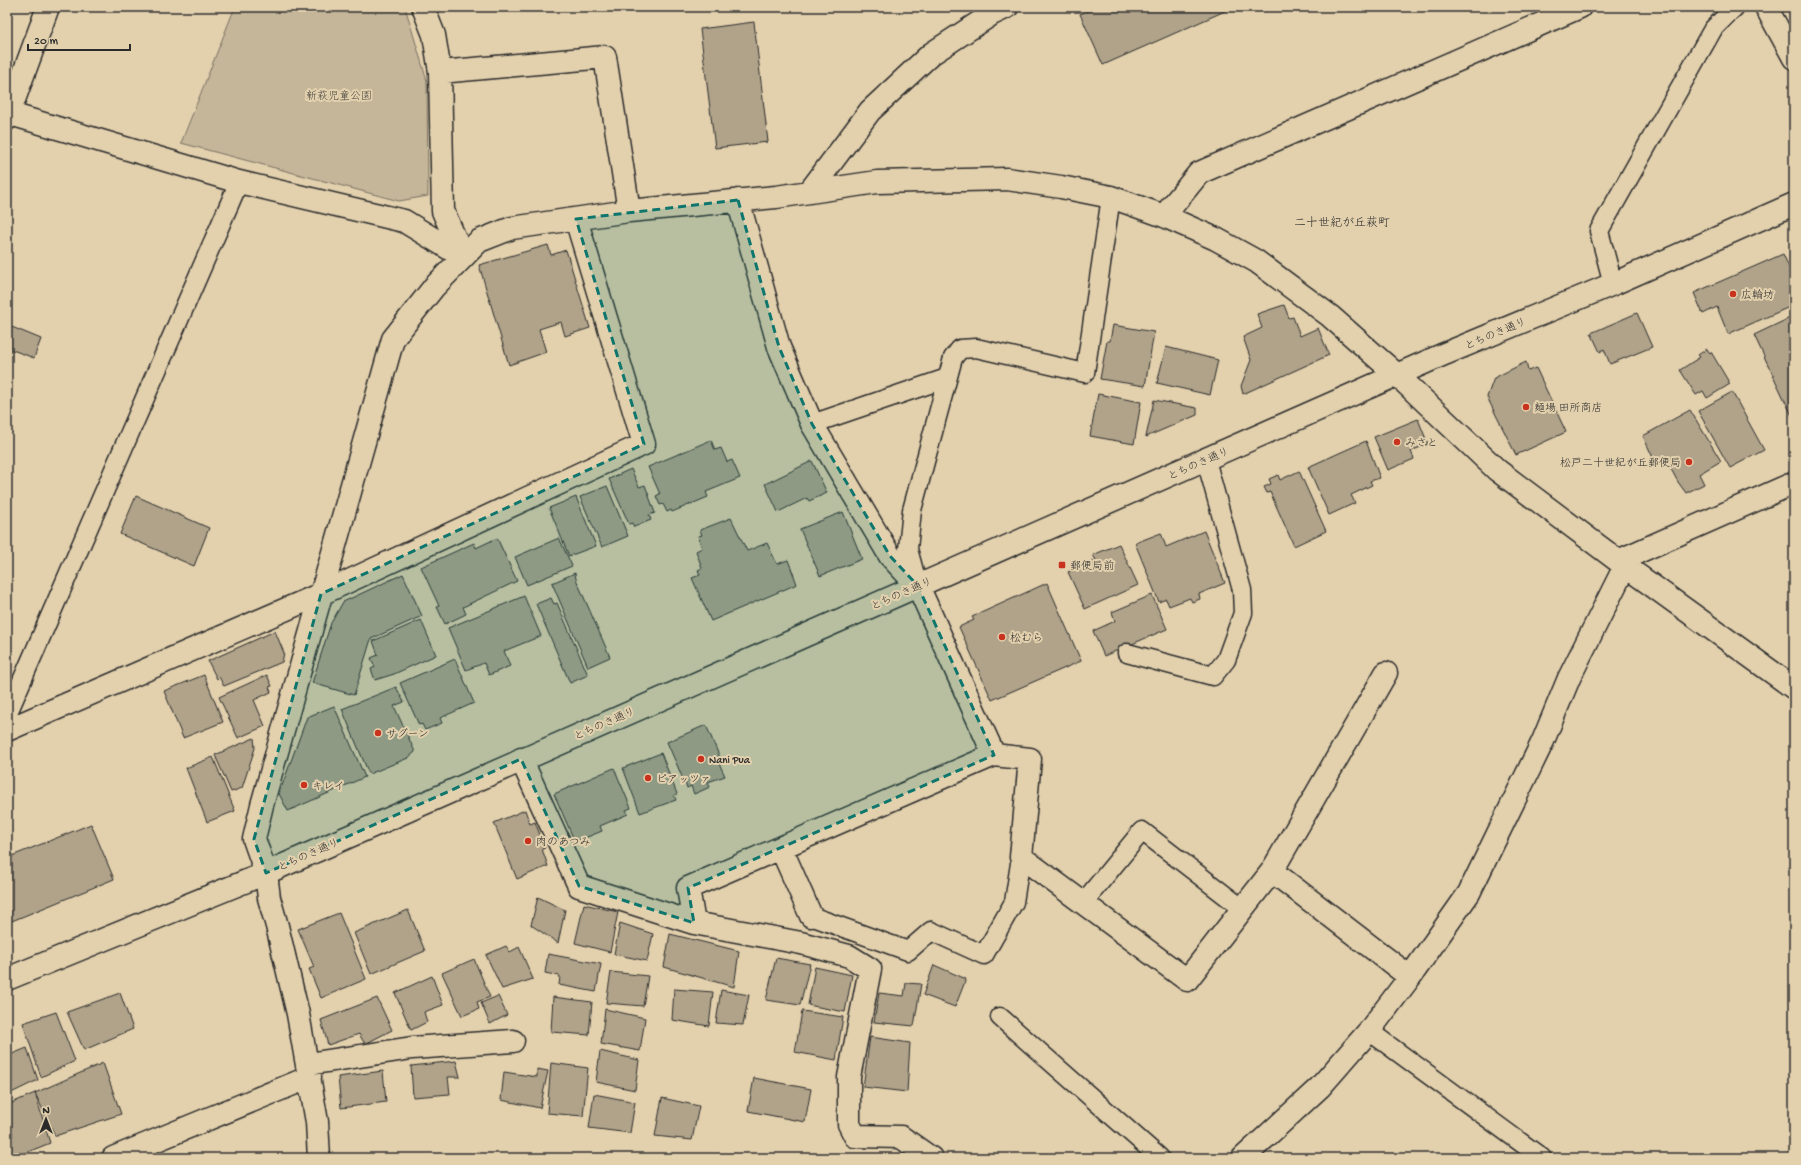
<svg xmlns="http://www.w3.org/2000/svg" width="1801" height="1165" font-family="'Gochi Hand','Klee One',sans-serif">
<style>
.green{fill:#c5b699;stroke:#787062}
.building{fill:#b0a38a;stroke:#2b2b2b}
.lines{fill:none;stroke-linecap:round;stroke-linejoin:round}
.service-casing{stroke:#2b2b2b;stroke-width:21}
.minor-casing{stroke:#2b2b2b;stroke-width:25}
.tertiary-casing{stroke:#2b2b2b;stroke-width:25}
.service{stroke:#e3d1ae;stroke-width:18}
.minor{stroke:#e3d1ae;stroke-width:22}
.tertiary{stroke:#e3d1ae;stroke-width:22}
.marked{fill:#0f766e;fill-opacity:0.2;stroke:#0f766e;stroke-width:3;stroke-dasharray:8 5;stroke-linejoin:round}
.poi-dot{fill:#c8321e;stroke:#e3d1ae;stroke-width:1.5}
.labels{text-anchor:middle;stroke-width:4;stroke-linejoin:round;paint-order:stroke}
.park-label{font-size:11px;fill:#42403c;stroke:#e3d1ae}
.poi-label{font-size:11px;fill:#2b2b2b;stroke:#e3d1ae;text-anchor:start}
.street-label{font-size:11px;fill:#2b2b2b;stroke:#e3d1ae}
.neighbourhood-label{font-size:12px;fill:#2b2b2b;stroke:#e3d1ae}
</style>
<rect width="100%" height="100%" fill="#e3d1ae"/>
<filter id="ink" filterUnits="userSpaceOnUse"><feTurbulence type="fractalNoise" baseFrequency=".025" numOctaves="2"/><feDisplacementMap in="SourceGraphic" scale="8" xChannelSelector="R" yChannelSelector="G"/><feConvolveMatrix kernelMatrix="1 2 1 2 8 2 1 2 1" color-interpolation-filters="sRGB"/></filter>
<g filter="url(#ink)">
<path class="green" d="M235 7H405L427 81 428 196 399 201 181 143Z"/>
<path class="building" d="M1097 7H1234L1103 65 1080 14Z
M754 22 768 142 715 148 700 29Z
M548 245 551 255 566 250 590 328 565 336 561 322 539 329 546 352 509 365 479 265Z
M1783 254 1794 278V305L1728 334 1717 307 1703 314 1694 293Z
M1284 305 1289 318 1293 317 1300 336 1318 328 1329 355 1243 394 1241 386 1251 360 1243 337 1262 328 1257 314Z
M1637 313 1652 347 1610 364 1604 349 1600 352 1591 333Z
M1794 316V420L1754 335Z
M7 325 41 339 34 358 7 348Z
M1113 325 1154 332 1145 386 1100 379 1107 341H1110Z
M1166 347 1218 360 1210 395 1157 383Z
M1707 349 1710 353 1711 352 1730 384 1707 398 1703 391 1696 395 1680 370 1700 357 1698 355Z
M1526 362 1528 371 1536 368 1566 432 1516 455 1487 397 1494 378Z
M1732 392 1764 450 1730 468 1698 411Z
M1098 394 1141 402 1134 444 1090 436Z
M1154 400 1197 408V415L1146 437Z
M1690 410 1721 461 1699 474 1704 484 1686 493 1678 482 1665 458 1655 462 1643 436Z
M1418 419 1428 444 1411 451 1414 459 1388 470 1374 437Z
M711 440 715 450 721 448 727 462 732 460 740 478 706 492 708 497 672 512 671 510 667 512 663 504 660 505 656 496 660 494 648 467Z
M1366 441 1380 478 1370 481 1372 485 1351 495 1355 503 1329 515 1308 467Z
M812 461 827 493 809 501 807 498 778 512 765 484Z
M631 469 639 487 645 485 655 513 649 515 651 520 634 527 632 523 629 524 609 479Z
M1299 471 1326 531 1294 546 1270 492 1267 493 1264 487 1271 484 1269 479 1278 475 1280 480Z
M607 486 628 536 602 547 580 497Z
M136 496 209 528 194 566 120 534Z
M576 497 596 546 569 556 549 508Z
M843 512 862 559 820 576 800 529Z
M731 518 747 551 767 543 777 564 788 560 797 584 711 621 692 578 700 575 698 570 702 568 696 551 702 548 698 536 702 535 700 530Z
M1204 531 1225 583 1199 594 1200 599 1192 602 1190 598 1169 606 1166 599 1159 602 1135 543 1161 533 1166 547Z
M497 538 517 581 463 607 466 614 445 624 437 607 439 606 421 567 474 543 476 548Z
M559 538 572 566 527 585 515 557Z
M1119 544 1138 585 1085 609 1068 572 1096 560 1093 555Z
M575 573 576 579 610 657 588 667 552 583Z
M403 574 422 616 371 639 354 695 312 683 331 623 343 602Z
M1047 583 1081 661 992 700 959 627 974 620 972 617Z
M1152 595 1167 629 1104 656 1093 631 1115 621 1112 612Z
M524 596 541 636 504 651 510 666 489 675 484 663 466 670 448 628Z
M551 598 554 604 557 603 588 675 570 683 536 604Z
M421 620 436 655 394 674 375 680 371 669 375 667 371 658 378 655 373 641Z
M275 631 284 653 282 662 224 686 219 677 217 679 208 661Z
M455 659 474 703 440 718 442 723 425 730 422 724 419 725 400 683Z
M204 675 223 722 183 738 164 691Z
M267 675 272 686 269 687 271 692 254 700 265 726 238 738 219 697Z
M396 687 404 702 394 706 415 752 408 758 369 774 342 709Z
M334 706 365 777 288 811 279 794 307 717Z
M706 725 721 760 718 761 725 776 708 782 710 787 694 794 691 786 687 788 667 742Z
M254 738 255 748 242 788 231 792 215 755Z
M661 753 677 794 674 795 676 800 640 813 623 768Z
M213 757 235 811 207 822 186 768Z
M614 768 631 808 626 810 628 814 600 826 602 831 575 842 554 794Z
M525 810 530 824 535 822 545 848 542 849 548 866 517 879 494 823Z
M91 824 114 879 7 923V858Z
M538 897 565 910 558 943 531 925Z
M584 904 618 912 610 952 575 943Z
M408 910 425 951 371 974 354 933Z
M339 913 366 979 321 998 309 969 314 967 298 929Z
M620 923 653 934 647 961 614 954Z
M670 934 739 951 734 987 664 967Z
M506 946 510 952 519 947 533 979 502 989 486 955Z
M548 954 601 964 596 992 559 985 560 976 545 973Z
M776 958 810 964 800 1005 766 1000Z
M474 959 490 997 477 1002 479 1009 462 1016 442 973Z
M934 965 966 979 955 1007 923 995Z
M815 967 852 975 845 1012 808 1005Z
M611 972 648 976 643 1006 606 1003Z
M432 976 443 1005 424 1012 427 1022 411 1030 395 993Z
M906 983 921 984 914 1026 874 1022 879 993 904 996Z
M674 989 713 992 709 1026 672 1020Z
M721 990 749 995 743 1025 716 1023Z
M120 993 133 1029 84 1050 67 1012Z
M498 996 507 1015 490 1024 481 1003Z
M553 997 592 1002 589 1035 551 1032Z
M377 998 392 1030 365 1044 359 1034 328 1045 321 1020Z
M605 1009 645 1018 640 1051 601 1044Z
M802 1011 843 1017 836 1060 795 1052Z
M56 1012 75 1061 41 1077 23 1023Z
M870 1037 910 1043 907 1092 863 1087Z
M27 1048 38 1080 7 1095V1056Z
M600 1051 639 1060 635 1090 596 1082Z
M456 1061 460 1077H448L450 1094 413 1097 411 1066Z
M103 1063 121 1114 55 1136 35 1093Z
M551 1063 588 1068 583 1116 547 1113Z
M537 1069 548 1071 540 1108 501 1100 504 1072 537 1077Z
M383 1071 386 1102 341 1108 338 1077Z
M754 1078 811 1089 805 1122 748 1111Z
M35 1093 50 1143 13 1158H7V1105Z
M594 1094 635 1102 630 1133 589 1128Z
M662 1098 699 1106 692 1140 655 1136Z"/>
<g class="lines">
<g class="service-casing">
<path id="service" d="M1613 284 1599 231 1713 29 1735 7
M812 424 947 378
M918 586 908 549 912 510 953 358 960 349 976 348 1085 373 1111 197
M1127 653 1213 676 1226 660 1243 613 1242 590 1206 460
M7 715 239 182
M1083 903 1142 831 1243 909
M811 916 908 951 931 931 984 955 1014 902 1021 857
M1000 1017 1160 1158
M1369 1031 1542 1158"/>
</g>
<g class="minor-casing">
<path id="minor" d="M423 7 434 35 440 72 443 211 463 257
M1766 7 1794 58
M440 72 605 57 629 211
M7 113 239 182 404 221 463 257
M810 191 870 111 931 54 992 14 1007 7
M738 200 779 347 812 424 890 556 918 586 994 755 1030 759 1021 857 1187 980 1272 871 1410 977
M1164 216 1199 173 1580 7
M1618 561 1794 483
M7 730 321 594 644 444 576 219
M521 759 579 886 694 923 801 943 849 956 870 969 849 1077V1124L855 1136 901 1137 931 1158
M781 848 811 916
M1272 871 1386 673
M694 923 688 888 994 755
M308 1064 412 1048 513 1041
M113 1158 310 1077
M319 1158 317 1122 298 1014 277 926 269 898 266 873 254 839 262 805 393 339 434 287 479 241 512 228 629 211 776 197 877 182 1007 179 1061 187 1111 197 1164 216 1216 239 1256 261 1330 316 1397 375 1497 470 1625 566 1794 688
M1243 1158 1320 1087 1369 1031 1410 977 1469 893 1543 741 1569 678 1625 566"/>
</g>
<g class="tertiary-casing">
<path id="tertiary" d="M7 119 48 7
M7 979 266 873 1442 355 1613 284 1794 204"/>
</g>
<use href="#service" class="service"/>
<use href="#minor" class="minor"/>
<use href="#tertiary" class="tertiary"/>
</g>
</g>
<path class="marked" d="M738 200 779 347 812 424 890 556 918 586 994 755 688 888 694 923 579 886 521 759 266 873 254 839 321 594 644 444 576 219Z"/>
<g class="poi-dot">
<circle cx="1733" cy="294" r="4"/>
<circle cx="1526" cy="407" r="4"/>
<circle cx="1397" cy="442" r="4"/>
<circle cx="1689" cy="462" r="4"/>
<rect x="1058" y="561" width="8" height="8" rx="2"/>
<circle cx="1002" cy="637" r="4"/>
<circle cx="378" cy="733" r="4"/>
<circle cx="701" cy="759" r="4"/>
<circle cx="648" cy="778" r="4"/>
<circle cx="304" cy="785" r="4"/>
<circle cx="528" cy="841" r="4"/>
</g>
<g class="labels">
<g class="park-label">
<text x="339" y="99">新萩児童公園</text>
</g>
<g class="poi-label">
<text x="1741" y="298">広輪坊</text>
<text x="1534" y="411">麺場 田所商店</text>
<text x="1405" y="446">みさと</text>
<text x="1681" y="466" text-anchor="end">松戸二十世紀が丘郵便局</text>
<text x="1070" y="569">郵便局前</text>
<text x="1010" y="641">松むら</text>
<text x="386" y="737">サグーン</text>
<text x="709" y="763">Nani Pua</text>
<text x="656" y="782">ピアッツァ</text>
<text x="312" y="789">キレイ</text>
<text x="536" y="845">肉のあつみ</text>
</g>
<g class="street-label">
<text transform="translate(1495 333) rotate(-23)" y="4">とちのき通り</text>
<text transform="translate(1198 463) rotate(-24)" y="4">とちのき通り</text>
<text transform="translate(901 593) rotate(-24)" y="4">とちのき通り</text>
<text transform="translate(604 723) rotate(-24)" y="4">とちのき通り</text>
<text transform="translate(308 854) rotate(-24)" y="4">とちのき通り</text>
</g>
<g class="neighbourhood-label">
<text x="1342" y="226">二十世紀が丘萩町</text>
</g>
</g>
<rect width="1801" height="1165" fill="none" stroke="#e3d1ae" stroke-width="24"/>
<rect x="12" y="12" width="1777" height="1141" fill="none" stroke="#2b2b2b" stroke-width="1.5" filter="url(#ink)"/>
<g transform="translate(46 1119)" stroke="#e3d1ae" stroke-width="3" paint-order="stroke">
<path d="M0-3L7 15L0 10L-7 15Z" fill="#2b2b2b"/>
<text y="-6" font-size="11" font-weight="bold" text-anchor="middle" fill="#2b2b2b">N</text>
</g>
<path d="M28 44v6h102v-6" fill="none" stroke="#2b2b2b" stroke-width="2"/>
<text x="34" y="44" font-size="12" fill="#2b2b2b" stroke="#e3d1ae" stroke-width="3" paint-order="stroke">20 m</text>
</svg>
